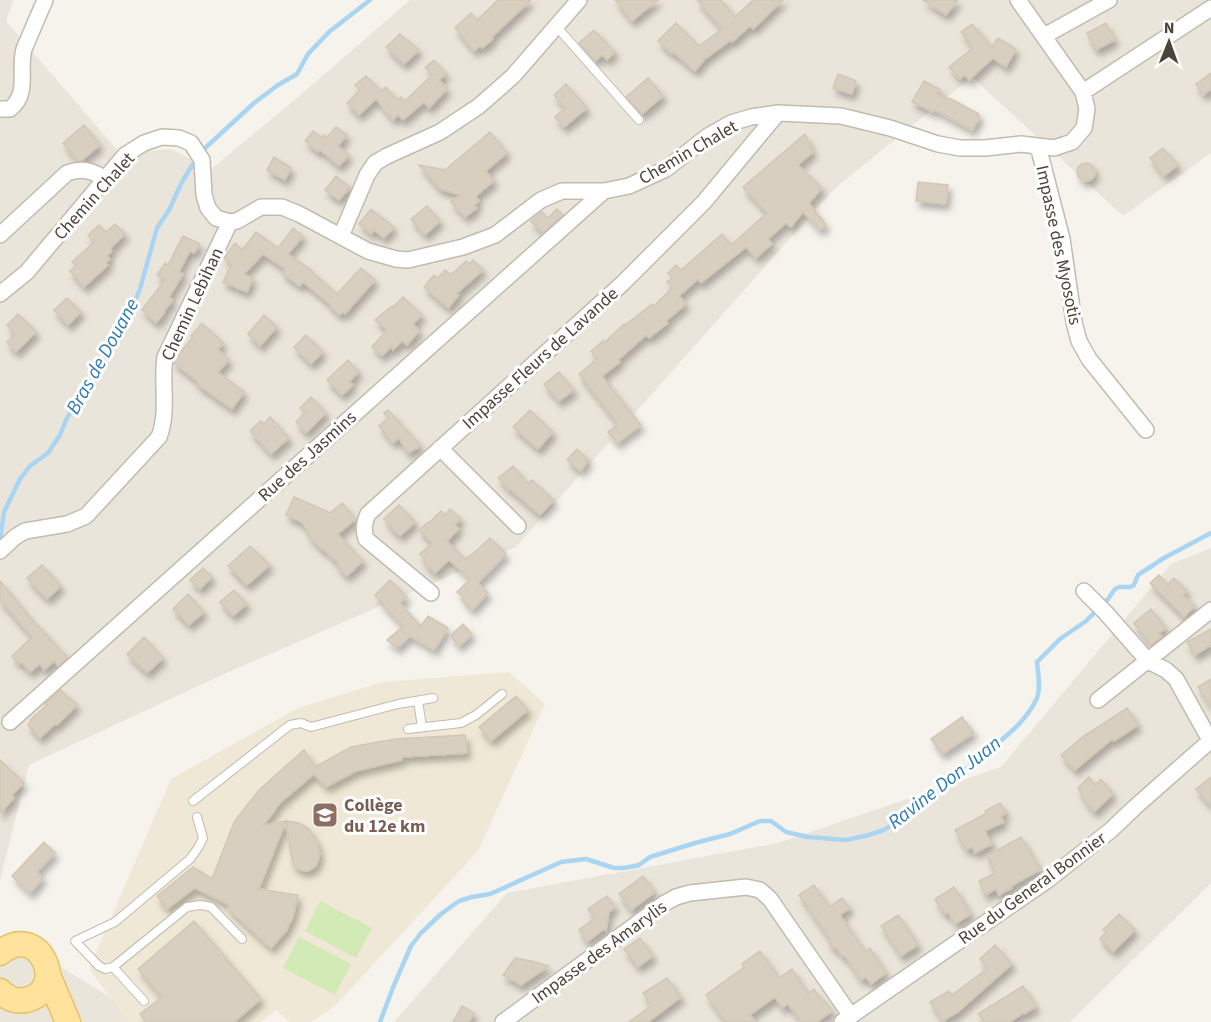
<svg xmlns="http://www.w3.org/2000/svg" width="1211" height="1022" font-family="'Source Sans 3',sans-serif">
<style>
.residential{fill:#eae5da}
.education{fill:#efe8d6}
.green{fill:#d2eab5}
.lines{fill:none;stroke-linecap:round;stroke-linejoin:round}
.stream{stroke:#a9d4f2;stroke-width:4.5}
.building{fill:#d8cfc1;stroke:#d3c7b4;stroke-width:1.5;filter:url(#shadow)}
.service-casing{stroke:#c2bbae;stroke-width:10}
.minor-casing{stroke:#c2bbae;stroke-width:18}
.primary-casing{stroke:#e6c16a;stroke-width:27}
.service{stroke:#fff;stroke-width:8}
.minor{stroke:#fff;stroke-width:15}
.primary{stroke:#ffe39c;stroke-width:24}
.labels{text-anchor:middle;stroke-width:6;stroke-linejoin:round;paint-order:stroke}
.street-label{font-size:18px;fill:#4b4439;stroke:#fff}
.education-label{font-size:18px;font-weight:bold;fill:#785e54;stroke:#fff;text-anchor:start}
.water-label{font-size:20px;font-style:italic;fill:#2e7ab2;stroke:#fff}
</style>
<defs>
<filter id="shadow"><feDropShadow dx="3.5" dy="6" stdDeviation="3" flood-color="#0004"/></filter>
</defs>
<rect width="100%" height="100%" fill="#f6f3ec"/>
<path class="residential" d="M0 0H13L6 21 120 153 172 149 210 170 297 98 410 0H1211V153L1123 216 972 77 834 189 516 547 224 674 29 765 0 880Z
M1211 548V883L1070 1022H394L507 893 778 843 1001 767 1171 564Z
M0 942 25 945 151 1022H0Z"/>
<path class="education" d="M509 672 545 704 478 851 334 1007 311 1022H290L276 1010 261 1022H129L89 969 171 779 298 708 383 682Z"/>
<path class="green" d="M320 901 372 928 356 958 305 931Z
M299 937 351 964 335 995 283 968Z"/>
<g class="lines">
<path class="stream" d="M204 149 254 103 278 85 297 74 308 54 329 32 370 0
M0 539 4 512 20 479 30 466 48 453 60 435 67 418 85 389 101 366 131 311 140 289 157 228 169 210 182 182 193 164
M380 1022 394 985 411 946 421 933 441 914 459 901 472 897 490 894 506 887 561 862 586 859 614 868H624L639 865 650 857 695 843 730 834 760 821H771L786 832 808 837 846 840 869 835 884 830C920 806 953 779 987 752 1006 736 1026 722 1037 698 1041 687 1038 674 1037 662L1060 639 1086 621 1108 599 1115 589 1119 587H1130L1134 585 1138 575 1164 558 1211 533"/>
</g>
<path class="building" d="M498 0H531L492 37 493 39 482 48 480 46 474 51 455 28 471 13 477 20Z
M615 0H658L632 21Z
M697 0H721L735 17 753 0H783L753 29 750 26 732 42 731 40 705 59 695 71 673 52 672 54 658 41 676 23 699 46 722 29Z
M923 0H958L946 15Z
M1106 23 1115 40 1096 50 1087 33Z
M972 24 992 47 998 38 1016 49 1006 67 993 58 969 80 965 75 960 79 949 67 973 48 961 32Z
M594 30 615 52 607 60 602 55 595 61 579 43Z
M400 34 419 50 404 64 386 47Z
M434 60 446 74 439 80 447 89 429 108 424 102 403 120 398 115 393 120 376 99 359 115 347 103 360 90 355 85 366 76 381 91 386 87 397 100 401 97 405 101 432 75 425 67Z
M1211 73V89L1203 95 1196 84Z
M838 74 856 81 852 94 833 88Z
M648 78 663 96 642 114 626 97Z
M924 81 941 90 937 94 953 100 979 114 978 116 980 117 972 130 935 110 933 112 912 102Z
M566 84 587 108 564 127 555 117 565 108 554 95Z
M84 125 100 145 81 161H78L63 143Z
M336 127 347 135 338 146 349 155 339 166 320 150 318 152 305 141 313 131 322 138 324 135 327 137Z
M490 132 507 153 486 171 494 181 476 196 479 201 474 205 477 208 465 217 451 202 460 195 440 189 419 165 445 170Z
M805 134 813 152 798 165 822 188 809 203 826 225 820 230 803 212 791 227 786 223 768 239 772 244 756 258 746 247 701 283 698 279 679 296 686 304 666 321 668 323 649 338 646 335 618 360 620 362 602 376 641 425 617 443 608 432 618 424 579 374 597 359 591 351 603 341 604 343 624 324 625 325 652 304 654 306 672 288 667 282 672 278 668 273 676 265 681 270 722 234 731 245 767 213 743 187Z
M1163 148 1178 165 1164 176 1150 158Z
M274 157 291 168 285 180 267 170Z
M1077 172a9 9 0 1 1 18 0a9 9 0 1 1-18 0Z
M336 176 350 187 339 200 325 190Z
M918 182 948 185 946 204 916 201Z
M427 206 440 221 425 235 411 219Z
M371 209 394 227 384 238 374 230 371 234 359 224Z
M557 209 563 215 543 233 531 221 542 212 549 219 548 218Z
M115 224 125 234 110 249 112 251 107 256 110 259 106 263 108 265 84 287 70 271 76 266 72 262 94 242 88 235 99 225 106 232Z
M293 228 303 236 288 254 311 270V271L337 294 361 268 375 280 345 314 343 312 339 315 330 306 331 305 303 282 300 286 282 273 285 269 263 254 244 274 253 278 247 292 223 282 231 265 224 258 235 243 242 250 256 232 278 248Z
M183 236 200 244 194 253 190 251 179 272 183 274 169 297 173 300 164 311 165 312 156 323 142 310 165 280 157 275 165 263 168 265Z
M473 260 483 270 456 294 459 295 448 308 424 287 434 275 438 278 445 270 451 275 466 261 469 264Z
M403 297 422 315 413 324 419 331 407 345 402 341 393 350 391 347 382 356 372 347 387 330 375 320 392 306 393 307Z
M67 298 81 312 68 325 54 310Z
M18 314 36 332 16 352 7 342 15 334 7 325Z
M264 315 277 327 260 346 248 334Z
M202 323 223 343 218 349 229 360 218 372 244 392 232 409 197 384V381L174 363V360L193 337 191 336Z
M306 335 323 352 311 364 294 347Z
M348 360 359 372 349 382 353 385 342 395 327 380Z
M559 372 574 390 559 401 544 384Z
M311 397 326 413 306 433 296 422 305 413 300 408Z
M388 410 421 446 408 453 399 438 393 443 379 426 388 418 384 413Z
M530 410 553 432 538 449 513 427Z
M270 417 289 438 271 454 250 431 257 424 261 421 264 424Z
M577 449 589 460 581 471 567 460Z
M513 466 528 484 532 480 554 500 540 515 510 489 509 490 498 478Z
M294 497 330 513 342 503 356 519 338 534 363 561 347 576 337 566 339 564 322 548 321 549 308 535 309 534 303 523 286 515Z
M399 505 415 522 400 536 389 526 390 525 384 519Z
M450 509 461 519 455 525 459 529 447 541 465 559 473 554 490 538 506 554 478 583 488 593 472 610 462 600 464 598 457 592 470 579 449 560 435 573 424 563 426 561 420 554 432 543 419 530 428 522 429 523 441 511 445 515Z
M250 546 270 565 247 585 228 566Z
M42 565 61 586 47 599 27 578Z
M203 568 212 577 200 589 190 580Z
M1159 575 1168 585 1174 578 1187 591 1183 595 1195 606 1184 617 1150 583Z
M390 580 407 597 400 603 421 626 428 616 448 628 434 650 410 636 397 648 387 640 403 626 382 605 384 604 375 595Z
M0 581 27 614 66 656 67 658 58 666 54 661 44 670 40 664 30 672 22 663 19 664 12 656 32 637 0 600Z
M234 590 247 604 233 616 220 602Z
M188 594 204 612 189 625 173 609Z
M1151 609 1166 628 1159 633 1162 636 1151 645 1134 623Z
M463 624 472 634 459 646 450 636Z
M1211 629V645L1195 655 1187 642Z
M144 637 163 658 147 673 127 654Z
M1211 679V707L1198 687Z
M61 690 77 705 57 725 55 724 40 738 28 725 31 722 30 720 47 705 45 704Z
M516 696 528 710 491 741 479 727Z
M1127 708 1138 725 1114 741 1112 739 1075 770 1061 755 1086 734V735Z
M962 717 974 733 942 754 931 739Z
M465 735 467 753 402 757V760L356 771 326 787 314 774 280 803 264 825 286 821 299 823 308 828 317 841 320 855 316 866 308 871 300 870 293 865 286 821 259 889 298 895 293 917 286 931 271 948 228 909 229 905 195 888 167 909 157 896 193 867 212 879 234 822 259 790 304 750 315 767 351 747 395 739Z
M0 760 24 783 12 795 14 798 0 813Z
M1089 777 1095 785 1101 779 1113 794 1094 812 1085 801 1078 788Z
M1211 777V806L1196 789Z
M1000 803 1006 813 1001 816 1004 822 985 831 992 844 975 853 972 847 966 850 955 830 987 813 985 811Z
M1021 837 1040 870 1011 886 1012 888 999 895 996 889 985 895 979 881 995 873 987 856Z
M44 842 55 853 37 872 43 878 30 893 12 876Z
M643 876 655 892 631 910 619 894Z
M814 885 829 907 842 898 850 908 840 915 865 952 870 948 886 973 871 984 866 977 861 980 845 956H842L836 948H833L828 941 830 939 799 895Z
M954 887 971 914 955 924 948 912 944 914 935 899Z
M607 896 615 907 609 912 606 931 604 929 587 942 579 930 595 918 588 909Z
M1119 914 1135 930 1113 952 1100 939 1106 932 1103 930Z
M898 915 918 945 901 956 881 926Z
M194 921 261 999 234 1022H146L140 1014 162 997 138 969Z
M640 938 653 956 638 967 624 949Z
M995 945 1012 964 958 1012 943 1021 930 1002 949 991 952 995 988 968 980 959Z
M760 951 779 978 792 969 808 994 814 989 823 1002 825 1001 832 1011 817 1022H801L788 1004 782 1008 775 997 750 1015 756 1022H726L706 995 744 967 742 964Z
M515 958 531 961 549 966 521 985 503 975Z
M667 978 681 997 648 1022H629L651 1006 643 993Z
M1023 986 1036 1007 1024 1014 1023 1013 1010 1022H985L978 1014Z
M462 1006 474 1013 469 1022H453Z"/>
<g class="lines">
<g class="service-casing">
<path id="service" d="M556 26 639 120
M418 701 422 727
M408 729 461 723 476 715 502 694
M193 801 290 725 301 723 311 727 398 704 433 698
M197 817 203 838 198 848 190 859 115 922 75 941 99 966 105 969 113 967 187 907 200 905 211 907 242 939
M113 967 144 1001"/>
</g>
<g class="minor-casing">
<path id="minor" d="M1044 36 1109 0
M1083 92 1211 8
M0 109H10C30 93 18 70 24 49L45 0
M1038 146 1062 239 1074 322 1079 341 1089 359 1146 430
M0 235 67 173C82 168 92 170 105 179
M341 236 367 175 375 163 387 156 440 132 479 106 513 76 579 0
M0 294 27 272 125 155 144 143 162 137 179 138 191 143 202 160 204 195 208 208 216 218 230 222 237 221 261 207H282L299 214 368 251 396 259 408 260 463 247 495 235 541 200 562 191H604L629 186 666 169 708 136 731 123 751 117 778 113 841 116 890 128 938 144 960 148H985L1021 144 1054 148 1072 142 1084 128 1087 109 1083 92 1018 0
M440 448 518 526
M0 551 15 537 25 531 67 524 86 516 159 437C169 411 161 384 165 357L230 222
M1084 591 1106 613 1148 661 1166 670 1176 679 1210 740
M431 593 366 539C363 529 364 523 368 514L623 283 704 202 778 113
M1098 700 1211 610
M10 722 604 191
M503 1022 665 903 676 897 690 893 746 887 760 890 770 899 851 1016
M842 1022 1049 879 1111 830 1134 808 1211 740"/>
</g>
<g class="primary-casing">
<path id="primary" d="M0 953C39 920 70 990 26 1000 16 1002 7 998 0 991
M48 975 68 1022"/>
</g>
<use href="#service" class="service"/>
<use href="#minor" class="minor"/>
<use href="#primary" class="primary"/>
</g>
<defs>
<g id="school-square" transform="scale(1.35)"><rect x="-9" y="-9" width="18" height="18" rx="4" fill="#8d6e63" stroke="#fff"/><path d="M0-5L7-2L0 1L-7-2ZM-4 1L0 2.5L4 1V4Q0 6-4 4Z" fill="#fff"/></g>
</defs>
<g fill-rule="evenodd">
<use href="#school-square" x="325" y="815"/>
</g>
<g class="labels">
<g class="street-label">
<text transform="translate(688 152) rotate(-30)" y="6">Chemin Chalet</text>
<text transform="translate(94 196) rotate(-48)" y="6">Chemin Chalet</text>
<text transform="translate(1059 245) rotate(78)" y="6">Impasse des Myosotis</text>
<text transform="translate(192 304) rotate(-65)" y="6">Chemin Lebihan</text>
<text transform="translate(540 358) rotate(-42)" y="6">Impasse Fleurs de Lavande</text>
<text transform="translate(307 456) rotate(-42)" y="6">Rue des Jasmins</text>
<text transform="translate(1032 888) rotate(-36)" y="6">Rue du General Bonnier</text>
<text transform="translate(599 952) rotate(-36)" y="6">Impasse des Amarylis</text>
</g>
<g class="education-label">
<text x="344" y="811">Collège<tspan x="344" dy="21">du 12e km</tspan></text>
</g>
<g class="water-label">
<text transform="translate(102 356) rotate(-61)" y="7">Bras de Douane</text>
<text transform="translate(944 782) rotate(-38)" y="7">Ravine Don Juan</text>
</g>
</g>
<g transform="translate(1169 42) rotate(1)" stroke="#ffffff" stroke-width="4.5" paint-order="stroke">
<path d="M0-4.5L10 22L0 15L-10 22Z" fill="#4b4439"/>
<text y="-9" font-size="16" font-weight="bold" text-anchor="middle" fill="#4b4439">N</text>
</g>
</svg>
